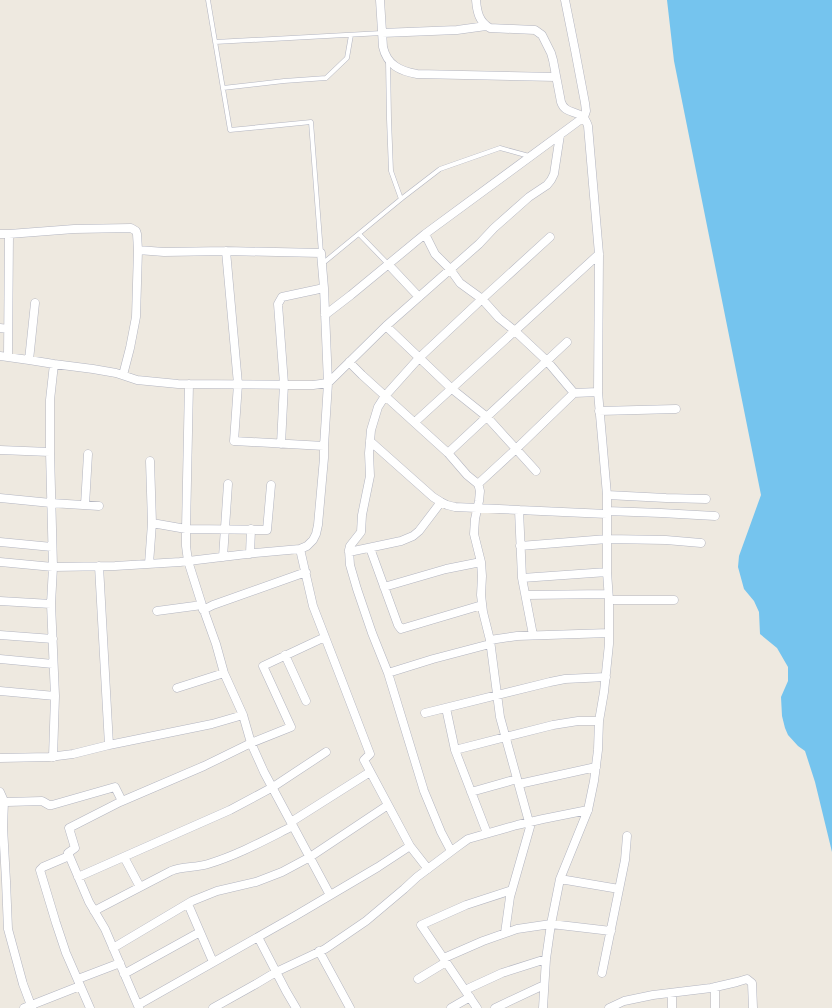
<svg xmlns="http://www.w3.org/2000/svg" width="832" height="1008" font-family="Montserrat,sans-serif">
<style>
.water{fill:#75c4ee}
.lines{fill:none;stroke-linecap:round;stroke-linejoin:round}
.lane-casing{stroke:#b3b5c0;stroke-width:5}
.street-casing{stroke:#b3b5c0;stroke-width:9}
.lane{stroke:#fff;stroke-width:4}
.street{stroke:#fff;stroke-width:8}
</style>
<rect width="100%" height="100%" fill="#eee9e0"/>
<path class="water" d="M667 0H832V852L815 782 805 751 798 746 788 735 785 728 782 716 781 697 788 681V667L777 648 760 634 759 612 754 601 744 589 738 567 739 556 761 495 674 61Z"/>
<g class="lines">
<g class="lane-casing">
<path id="lane" d="M208 0 230 130 311 122 321 253
M215 42 382 33
M388 60 389 119 391 171 401 199
M223 88 284 81 326 78 347 58 351 35
M359 234 388 264
M322 264 401 199 440 169 500 148 529 156"/>
</g>
<g class="street-casing">
<path id="street" d="M380 0 383 47C387 65 400 71 417 74L556 77
M476 0C477 12 479 22 490 28L535 30 542 35 551 53 553 60 561 102C566 117 582 107 588 126L599 254 598 392 607 495V572L609 600V644L604 692 599 721 598 750 594 781 588 810 560 879 551 924 546 959 543 1008
M382 33 457 30 486 26
M0 234H9L74 229 131 228 136 231 137 234 138 250 136 317 130 348 123 375
M425 234 435 254 450 269 460 283 482 299 499 318 515 331 547 361 574 393
M226 251 238 384 234 441 324 446
M388 264 419 297
M325 315 351 295 425 234 584 117 586 111 585 103 575 50 565 0
M386 326 452 389 487 417 536 471
M0 328 8 329
M0 356 29 360 54 364 93 369 116 373 137 380 178 384 313 385 328 383 386 326 479 244 494 228 529 197 547 185 551 180 554 174 560 135
M8 357 9 234
M29 360 35 303
M349 362 362 375 448 453 467 475 478 484 479 487 480 491 479 501 475 519 474 534 481 562 482 576 481 595 483 612 490 640 500 717 529 822 530 827 510 897 505 933
M189 384 186 529V546L188 561 202 605 216 644 224 673 243 715 251 743 264 772 330 895
M599 411 676 409
M415 422 599 254
M370 441 433 497 441 502 447 505 455 507 607 514
M281 444 284 384 278 304 282 297 324 288
M0 450 50 452
M448 453 567 342
M478 484 516 449 574 393 598 392
M607 495 666 498 706 499
M0 498 51 503 99 506
M85 505 88 454
M519 510 522 578 533 635
M607 511 661 513 715 516
M152 523 186 529 267 530 271 485
M0 542 52 547
M520 546 607 539 666 540 701 543
M370 548 398 625 401 629 482 605
M349 552 401 541 413 536 419 531 441 502
M250 554 251 529
M223 557 228 484
M0 562 53 567 115 566 180 562 255 553 300 549 307 546 313 540 316 534 318 525 324 458V446L328 383 324 288 321 253 226 251 164 252 138 250
M149 564 152 523 150 461
M99 566 109 745
M522 578 607 572
M384 587 446 569 481 562
M526 595 608 594
M609 600H674
M0 601 51 604
M203 610 213 605 306 572
M157 611 202 605
M0 635 53 639
M490 640 517 636 609 633
M285 655 306 701
M0 659 53 664
M388 673 433 659 490 644
M177 688 224 673
M0 691 55 696
M446 708 455 750 487 833
M425 713 550 682 565 679 606 677
M455 750 553 725 578 721H599
M53 757 55 696 51 604 53 567 50 452V400L54 364
M0 758 49 757 73 754 109 745 212 724 243 715
M519 784 596 767
M0 792 4 801 7 802 42 801 49 805H52L115 787 122 801
M471 792 517 779
M4 801 3 827 6 881 8 929 23 984 32 1008
M291 822 370 772
M410 846 428 869
M451 851 441 832 424 791 388 673 372 633 357 589 350 565 349 550 350 546 361 532 362 515 370 476 369 453 371 430 378 407 385 396 419 358 482 299 550 237
M69 856 43 867 40 870 56 923 66 953 90 1008
M124 857 140 887
M78 877 230 810 273 787 326 752
M560 879 619 889
M188 904 213 962
M94 911 171 871C182 866 195 868 208 864 238 855 265 840 293 826
M258 937 286 991 296 1008
M113 948 192 901 217 891 256 882 282 872 310 857 388 805
M319 951 350 1008
M444 958 483 941 517 929 551 924 611 931
M602 973 625 860 627 836
M124 974 200 932
M78 979 120 963
M418 979 446 962
M715 987V1008
M465 990 502 973 546 959
M138 1005 295 916 378 867 410 846 364 760 370 754 342 681 313 606 300 549
M24 1008 80 986
M139 1008 105 929 89 902 68 853 75 848 69 828 120 802 204 766 251 743 291 727 263 666 325 637
M213 1008 256 984 276 972 325 949 366 921 404 889 417 877 457 847 468 839 517 825 543 819 588 810
M451 1008 470 997
M477 1008 421 925 466 905 512 890
M495 1008 544 985
M609 1008 624 1001 653 995 711 988 737 982 747 979 752 983 753 1008
M672 1008V993"/>
</g>
<use href="#lane" class="lane"/>
<use href="#street" class="street"/>
</g>
</svg>
